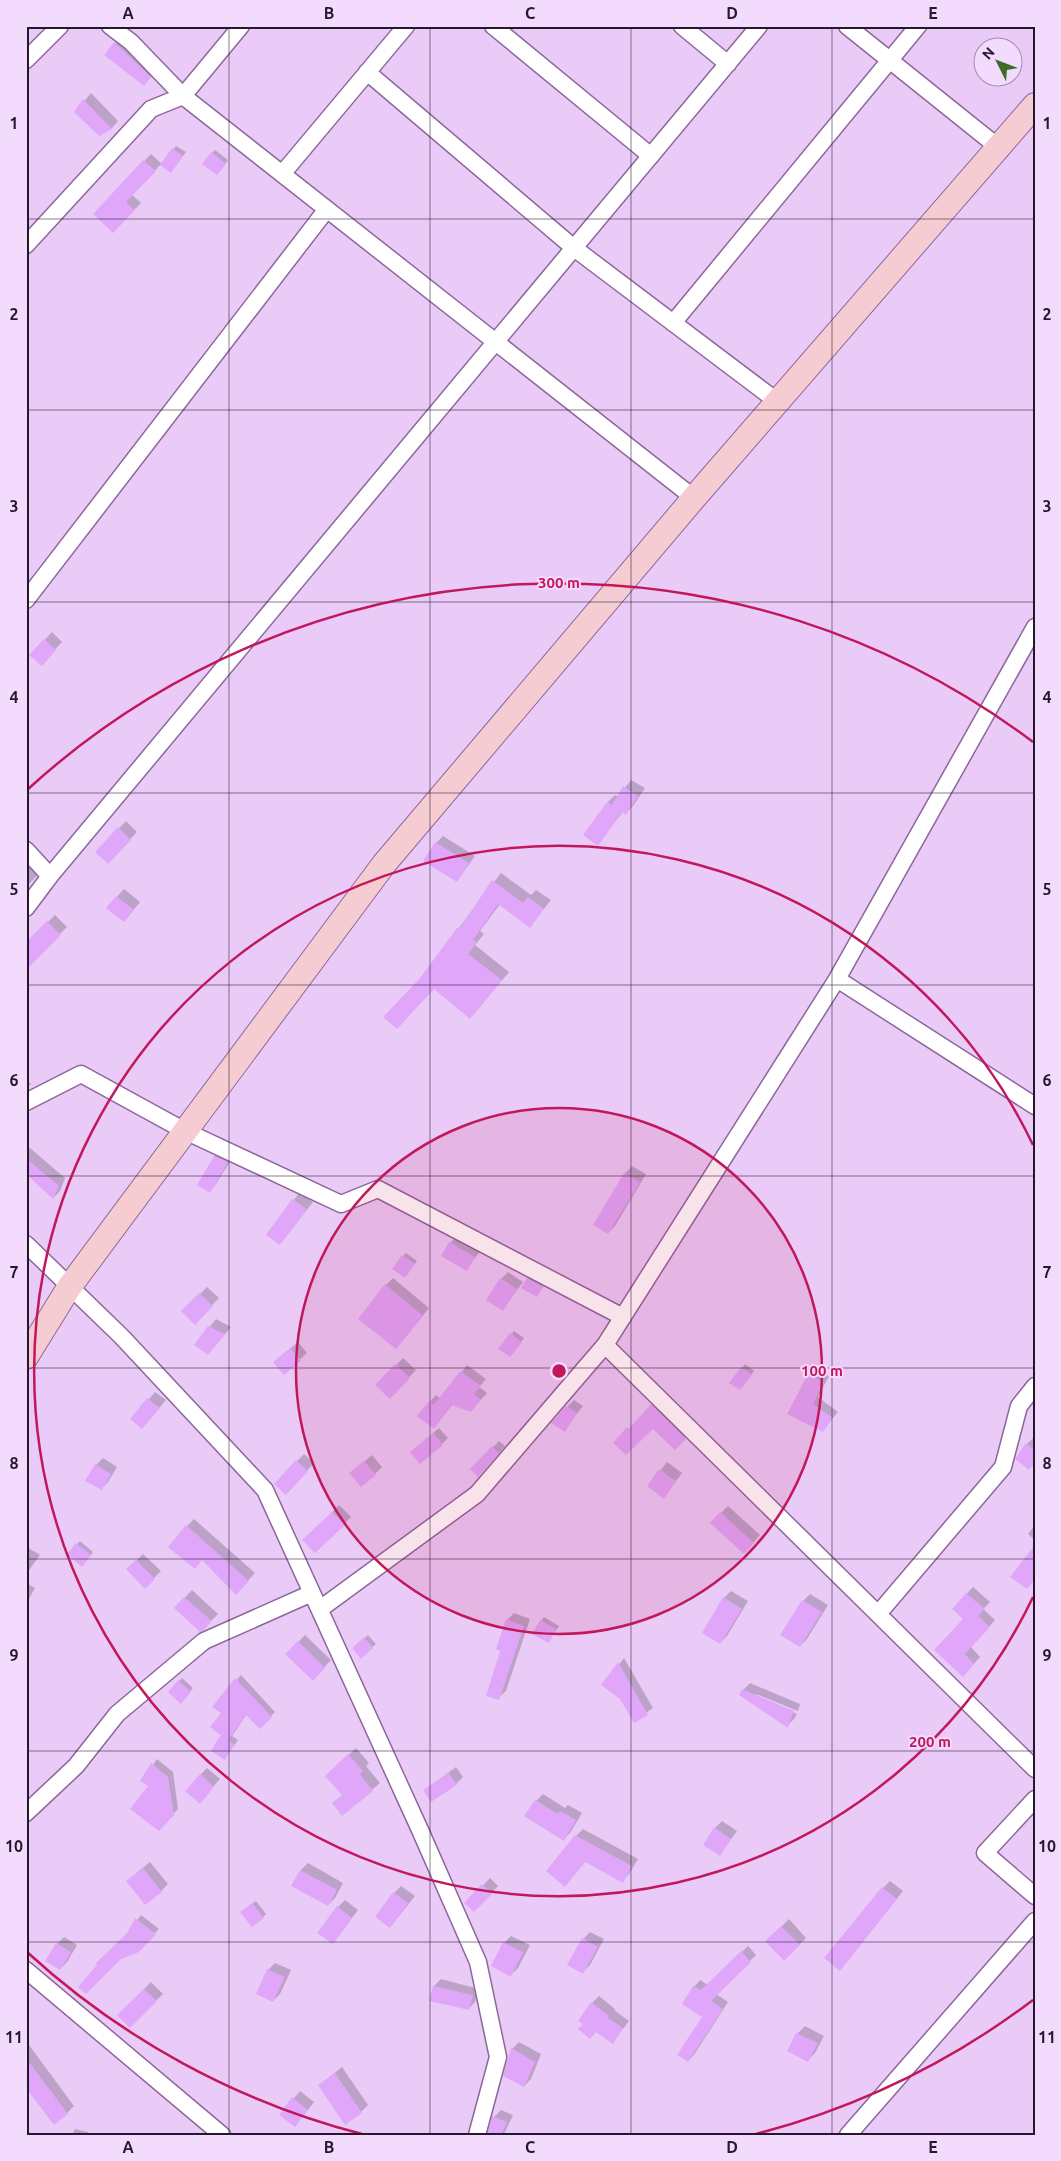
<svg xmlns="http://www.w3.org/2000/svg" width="1061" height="2161" font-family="Ubuntu,sans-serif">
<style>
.shadow{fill:#0003}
.building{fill:#e0a6f9}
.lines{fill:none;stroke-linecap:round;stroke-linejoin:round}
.street-casing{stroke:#8c679b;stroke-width:19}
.secondary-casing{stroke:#8c679b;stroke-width:26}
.street{stroke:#fff;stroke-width:16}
.secondary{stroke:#f5ccd2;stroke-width:24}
.grid{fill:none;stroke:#26172c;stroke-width:1;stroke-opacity:0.55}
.ring{fill:none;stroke:#c2185b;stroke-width:2.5}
.centre{fill:#c2185b;stroke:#f3dbfe;stroke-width:2.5}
.ring-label{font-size:15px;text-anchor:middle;font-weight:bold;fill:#c2185b;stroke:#f3dbfe;stroke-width:4;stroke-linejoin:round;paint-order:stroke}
.neatline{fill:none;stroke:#26172c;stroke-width:2}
.grid-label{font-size:16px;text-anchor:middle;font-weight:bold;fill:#26172c}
</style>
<rect width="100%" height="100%" fill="#eacbf8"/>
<path class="shadow" d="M122 36 157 70 144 85 106 55Z
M91 93 118 121 112 128 99 134 75 112Z
M176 146 186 152 174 168 161 164 132 195 141 203 113 231 95 214 151 154 162 164Z
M215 150 228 160 220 171 212 153Z
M52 632 62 642 48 657 31 655Z
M631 780 645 788 633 806 626 813 623 812 597 844 585 834 608 802 615 795 618 797Z
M126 821 137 832 115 855 96 852Z
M443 836 475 856 457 881 436 843Z
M26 855 43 869 26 887Z
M501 873 531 895 536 890 551 900 530 926 500 904 480 931 484 934 475 945 509 972 478 1009 458 929Z
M124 889 140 902 131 913 108 907Z
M55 915 67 927 26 968V944Z
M26 1079 31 1084 26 1088Z
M30 1148 65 1178 60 1191 53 1198 26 1172V1151Z
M222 1149 234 1155 216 1184 209 1191 198 1184 215 1156Z
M632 1166 646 1174 615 1226 608 1233 594 1225 625 1173Z
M300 1192 313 1202 280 1244 267 1234Z
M457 1236 481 1250 466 1270 450 1243Z
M406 1253 417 1261 408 1273 403 1256Z
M508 1272 523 1282 503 1309 501 1279Z
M531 1276 546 1283 537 1296 528 1279Z
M393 1278 429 1308 403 1340 386 1285Z
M207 1287 219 1298 195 1323 183 1311Z
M216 1319 231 1327 215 1346 196 1344Z
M514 1331 524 1338 513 1353 500 1348Z
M298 1342 307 1353 284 1374 282 1355Z
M403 1358 416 1370 390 1397 377 1385Z
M745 1364 754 1371 743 1386 731 1382Z
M467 1365 486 1379 479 1387 487 1393 471 1411 453 1404 434 1428 430 1402 436 1395 441 1399Z
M815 1369 829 1376 818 1397 838 1412 823 1430 789 1413 809 1375Z
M155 1392 166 1400 142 1428 132 1419Z
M658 1399 691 1431 675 1448 653 1427 615 1443Z
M574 1400 583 1406 564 1430 567 1407Z
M439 1428 448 1438 442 1444 418 1446Z
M1034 1437 1035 1438V1462L1027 1444Z
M499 1441 505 1446 485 1469H472Z
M304 1454 314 1463 293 1486 297 1461Z
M372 1455 382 1467 375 1474 351 1473Z
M103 1458 117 1467 108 1482 101 1489 96 1465Z
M667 1462 682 1473 664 1497 649 1485Z
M339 1505 351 1517 315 1552 304 1540Z
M728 1506 760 1535 751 1545 721 1513Z
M194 1519 255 1573 236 1593 187 1526Z
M1035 1525V1540L1028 1534Z
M80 1541 93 1552 85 1562 77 1544Z
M27 1547 40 1555 27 1573 26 1572Z
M143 1554 161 1571 145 1587 128 1569Z
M26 1583 35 1588 26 1604Z
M973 1587 990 1602 983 1609 995 1620 971 1647 980 1657 963 1676 965 1619 953 1609Z
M192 1590 218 1614 211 1621 175 1608Z
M731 1591 748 1601 727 1636 720 1643 724 1598Z
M810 1594 828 1605 807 1639 800 1646 803 1601Z
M514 1613 530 1619 506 1691 498 1698 501 1650 507 1620Z
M544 1617 559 1626 548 1642 541 1621Z
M305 1635 331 1660 313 1679 287 1654Z
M368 1635 376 1644 361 1657 357 1645Z
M624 1658 653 1708 634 1721 621 1699 603 1685Z
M241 1675 275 1712 260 1727 247 1714 232 1736 238 1740 225 1758 213 1750 223 1735 222 1713 214 1707Z
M182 1678 193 1688 181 1702 169 1692Z
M750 1683 800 1704 798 1711 756 1694 760 1698 797 1714 794 1719 787 1726 743 1690Z
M356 1748 369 1763 366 1766 380 1783 343 1814V1794L334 1769Z
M157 1759 173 1772 178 1809 163 1825 149 1786 142 1781Z
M456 1767 463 1777 456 1784 425 1790Z
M207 1768 220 1779 206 1795 200 1775Z
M543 1794 565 1808 568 1805 582 1813 570 1833 563 1840 536 1801Z
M722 1821 737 1831 720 1854 715 1828Z
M583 1829 638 1859 629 1874 622 1881 586 1861 565 1885 576 1836Z
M150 1862 168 1884 161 1891 135 1874Z
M308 1863 343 1883 335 1898 328 1905 293 1885 301 1870Z
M490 1878 498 1886 474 1911 466 1903Z
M890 1881 903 1891 840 1969 883 1888Z
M401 1886 415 1896 390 1927 394 1893Z
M345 1900 358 1910 333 1943 338 1907Z
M256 1901 266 1914 263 1917 245 1909Z
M141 1915 159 1929 138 1950 128 1933Z
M789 1919 806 1938 784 1960 767 1941Z
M590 1932 604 1939 590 1965 583 1972V1939Z
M511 1936 530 1945 518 1968 511 1975 504 1943Z
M64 1937 77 1945 67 1962 60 1969 57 1944Z
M748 1946 756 1955 716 1994 728 2002 694 2055 688 2061 704 2016 694 1987 700 1980 708 1985Z
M275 1963 291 1970 280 1994 273 2001 268 1970Z
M441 1979 479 1989 475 2002 468 2009 434 1986Z
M151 1982 163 1994 130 2026 119 2015Z
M599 1996 615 2009 614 2010 629 2021 613 2042 584 2024 592 2003Z
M805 2026 824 2036 815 2053 808 2060 789 2050 798 2033Z
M26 2041 74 2106 67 2113 26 2085Z
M519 2042 541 2054 531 2079 524 2086 512 2049Z
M342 2067 368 2105 361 2112 320 2085Z
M300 2091 314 2102 302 2118 281 2114Z
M501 2110 513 2115 505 2132 503 2135H489L494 2117Z
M75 2129 88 2132 87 2135H72Z"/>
<path class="building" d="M114 42 151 77 144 86 104 55Z
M83 99 112 129 99 136 74 112Z
M172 148 183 156 171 173 160 165Z
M211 152 226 164 217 175 202 164Z
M143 160 156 171 126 202 135 210 113 233 93 214Z
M44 639 56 650 42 666 29 655Z
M623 786 638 796 626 815 622 812 598 846 583 835 607 802 612 805Z
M118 827 131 840 108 864 95 852Z
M435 842 469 863 457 882 423 861Z
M492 880 523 903 528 897 544 909 530 928 498 904 473 940 477 942 468 954 502 980 470 1019 434 989 397 1029 383 1017 420 978 457 928 459 929Z
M116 896 134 910 124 922 106 908Z
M47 921 61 935 26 970V942Z
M214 1156 228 1162 210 1193 197 1185Z
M26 1158 59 1186 53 1199 26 1174Z
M624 1173 640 1182 608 1234 593 1225Z
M292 1199 307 1209 280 1245 266 1235Z
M449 1242 475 1257 467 1271 441 1256Z
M402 1255 415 1264 405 1278 392 1269Z
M500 1278 517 1289 503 1311 486 1300Z
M527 1278 543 1287 537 1297 521 1288Z
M385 1284 423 1316 396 1349 358 1319Z
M199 1293 213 1306 195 1325 181 1311Z
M208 1326 225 1334 208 1355 194 1345Z
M510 1333 522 1342 510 1357 498 1349Z
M290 1348 301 1361 284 1375 273 1362Z
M395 1364 410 1378 390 1399 375 1385Z
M741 1367 752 1375 740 1390 729 1383Z
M460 1371 481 1386 474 1394 481 1400 471 1412 448 1404 451 1406 434 1429 417 1416 429 1401 434 1405Z
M808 1374 824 1382 813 1404 833 1418 823 1432 787 1414Z
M147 1398 160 1408 142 1429 130 1419Z
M651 1404 686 1439 675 1450 653 1429 626 1455 613 1443 627 1427 629 1429Z
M566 1406 577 1413 565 1432 551 1423Z
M433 1433 443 1445 420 1464 410 1452Z
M1026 1443 1035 1450V1463L1029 1470 1015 1459Z
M492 1446 499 1453 478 1477 470 1469Z
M296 1460 308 1471 286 1495 274 1484Z
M364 1461 376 1475 361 1487 349 1473Z
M95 1464 111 1474 102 1490 85 1481Z
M659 1469 676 1481 664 1499 647 1486Z
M332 1512 345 1525 315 1553 302 1540Z
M720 1512 754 1543 744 1554 710 1523Z
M186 1525 249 1581 236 1595 202 1560 195 1569 168 1547Z
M76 1543 91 1555 82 1567 67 1554Z
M1035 1545V1579L1027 1589 1010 1577Z
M136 1560 155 1579 145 1589 126 1569Z
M966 1593 985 1609 978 1616 990 1627 965 1654 974 1664 963 1677 934 1650 963 1619 952 1609Z
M184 1597 212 1621 204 1630 200 1632 174 1608Z
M723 1597 742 1609 720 1644 702 1633Z
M802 1600 822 1612 800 1647 780 1635Z
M506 1619 524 1626 499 1700 486 1696 500 1651 496 1649Z
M540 1620 556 1629 549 1643 532 1634Z
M364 1637 373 1648 361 1659 352 1648Z
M298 1641 325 1668 313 1681 285 1654Z
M618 1662 648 1715 634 1723 620 1699 601 1685Z
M235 1678 272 1717 260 1729 246 1715 228 1740 234 1744 225 1760 211 1751 220 1736 223 1737 210 1727 221 1713 212 1707Z
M178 1680 191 1692 181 1704 168 1692Z
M742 1689 794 1711 788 1728 739 1695Z
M348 1754 363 1771 360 1774 373 1791 342 1816 332 1803 342 1795 325 1776Z
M151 1763 168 1777 174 1815 159 1831 130 1809 148 1786 140 1781Z
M449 1773 457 1785 431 1802 423 1790Z
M200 1774 214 1787 200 1804 185 1791Z
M535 1800 558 1814 560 1811 576 1820 564 1841 524 1816Z
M714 1827 731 1839 720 1856 703 1845Z
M575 1835 632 1866 623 1883 585 1862 565 1887 546 1871Z
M143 1868 162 1892 145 1905 126 1881Z
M300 1870 337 1890 328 1906 291 1886Z
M482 1884 492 1894 474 1912 464 1903Z
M882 1887 897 1899 840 1971 824 1958Z
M393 1892 408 1903 390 1928 375 1917Z
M252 1903 264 1918 252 1927 240 1912Z
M337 1906 352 1918 333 1944 317 1933Z
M135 1918 156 1934 139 1952 121 1959 86 1994 78 1987 97 1965 96 1963 127 1933Z
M781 1926 800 1945 784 1961 765 1941Z
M582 1938 598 1947 583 1974 567 1965Z
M503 1942 523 1952 511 1977 491 1966Z
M56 1943 71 1952 60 1970 45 1961Z
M741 1951 751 1962 711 2001 723 2009 688 2062 677 2055 702 2017 682 2004 693 1986 701 1990Z
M267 1969 285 1977 273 2002 256 1994Z
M433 1986 473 1995 469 2010 429 2001Z
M144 1989 157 2001 130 2028 117 2015Z
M591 2002 609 2016 608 2018 623 2028 613 2044 596 2032 590 2039 578 2029 583 2024 578 2021Z
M796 2033 818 2043 808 2062 787 2051Z
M511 2048 535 2062 524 2087 503 2076Z
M26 2058 68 2114 54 2125 26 2088Z
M335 2073 362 2113 345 2125 318 2085Z
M292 2097 308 2110 295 2127 279 2115Z
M492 2116 507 2122 501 2135H487Z"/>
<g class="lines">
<g class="street-casing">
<path id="street" d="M110 26 131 42 183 96 694 498
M493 26 651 156
M682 26 728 64
M847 26 998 147
M26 60 60 26
M367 72 574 248 778 402
M282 174 406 26
M26 245 151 109 183 96 241 26
M673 323 918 26
M26 600 327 209
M26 850 50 876
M26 908 50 876 759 26
M837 979 1035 1106
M26 1102 81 1074 185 1131 341 1204 378 1189 623 1317
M26 1244 122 1337 265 1490 420 1830 478 1962 498 2057 477 2135
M605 1345 1035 1769
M320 1609 477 1494 605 1345 837 979 1035 627
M878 1614 1003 1467 1019 1406 1035 1386
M1035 1799 985 1853 1035 1896
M26 1813 76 1766 117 1714 204 1641 312 1593
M26 1970 222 2135
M848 2135 1035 1921"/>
</g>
<g class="secondary-casing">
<path id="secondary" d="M26 1357 70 1286 384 864 694 498 1035 105"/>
</g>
<use href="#street" class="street"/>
<use href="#secondary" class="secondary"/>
</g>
<path class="grid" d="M229 26V2135M430 26V2135M631 26V2135M832 26V2135M26 219H1035M26 410H1035M26 602H1035M26 793H1035M26 985H1035M26 1176H1035M26 1368H1035M26 1559H1035M26 1751H1035M26 1942H1035"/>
<circle cx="559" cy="1371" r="263" fill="#c2185b" fill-opacity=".12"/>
<g class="ring">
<circle cx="559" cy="1371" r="263"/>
<path d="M1033 1597A525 525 0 1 1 1033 1145"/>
<path d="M1033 2000A788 788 0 0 1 756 2134M362 2134A788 788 0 0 1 27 1952M27 790A788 788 0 0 1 1033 742"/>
</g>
<circle cx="559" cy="1371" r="8" class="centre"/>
<g class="ring-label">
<text x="559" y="588">300 m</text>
<text x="822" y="1376">100 m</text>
<text x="930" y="1747">200 m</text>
</g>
<rect width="1061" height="2161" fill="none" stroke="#f3dbfe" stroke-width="55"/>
<g transform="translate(998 62) rotate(312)"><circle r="24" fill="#f3dbfe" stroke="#a18daa"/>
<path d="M0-4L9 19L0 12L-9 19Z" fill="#406a27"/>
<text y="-8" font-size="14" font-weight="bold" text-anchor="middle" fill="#26172c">N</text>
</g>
<rect x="28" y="28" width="1006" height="2106" class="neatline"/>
<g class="grid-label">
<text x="128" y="19">A</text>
<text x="329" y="19">B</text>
<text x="530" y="19">C</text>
<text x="732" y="19">D</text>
<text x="933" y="19">E</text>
<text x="14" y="129">1</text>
<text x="1047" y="129">1</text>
<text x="14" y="320">2</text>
<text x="1047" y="320">2</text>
<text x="14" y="512">3</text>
<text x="1047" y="512">3</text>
<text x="14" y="703">4</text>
<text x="1047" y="703">4</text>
<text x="14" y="895">5</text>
<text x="1047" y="895">5</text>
<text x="14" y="1086">6</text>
<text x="1047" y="1086">6</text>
<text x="14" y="1278">7</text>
<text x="1047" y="1278">7</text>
<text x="14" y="1469">8</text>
<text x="1047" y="1469">8</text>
<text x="14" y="1661">9</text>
<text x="1047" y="1661">9</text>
<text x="14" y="1852">10</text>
<text x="1047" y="1852">10</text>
<text x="14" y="2043">11</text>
<text x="1047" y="2043">11</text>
<text x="128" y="2153">A</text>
<text x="329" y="2153">B</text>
<text x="530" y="2153">C</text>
<text x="732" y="2153">D</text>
<text x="933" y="2153">E</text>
</g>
</svg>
